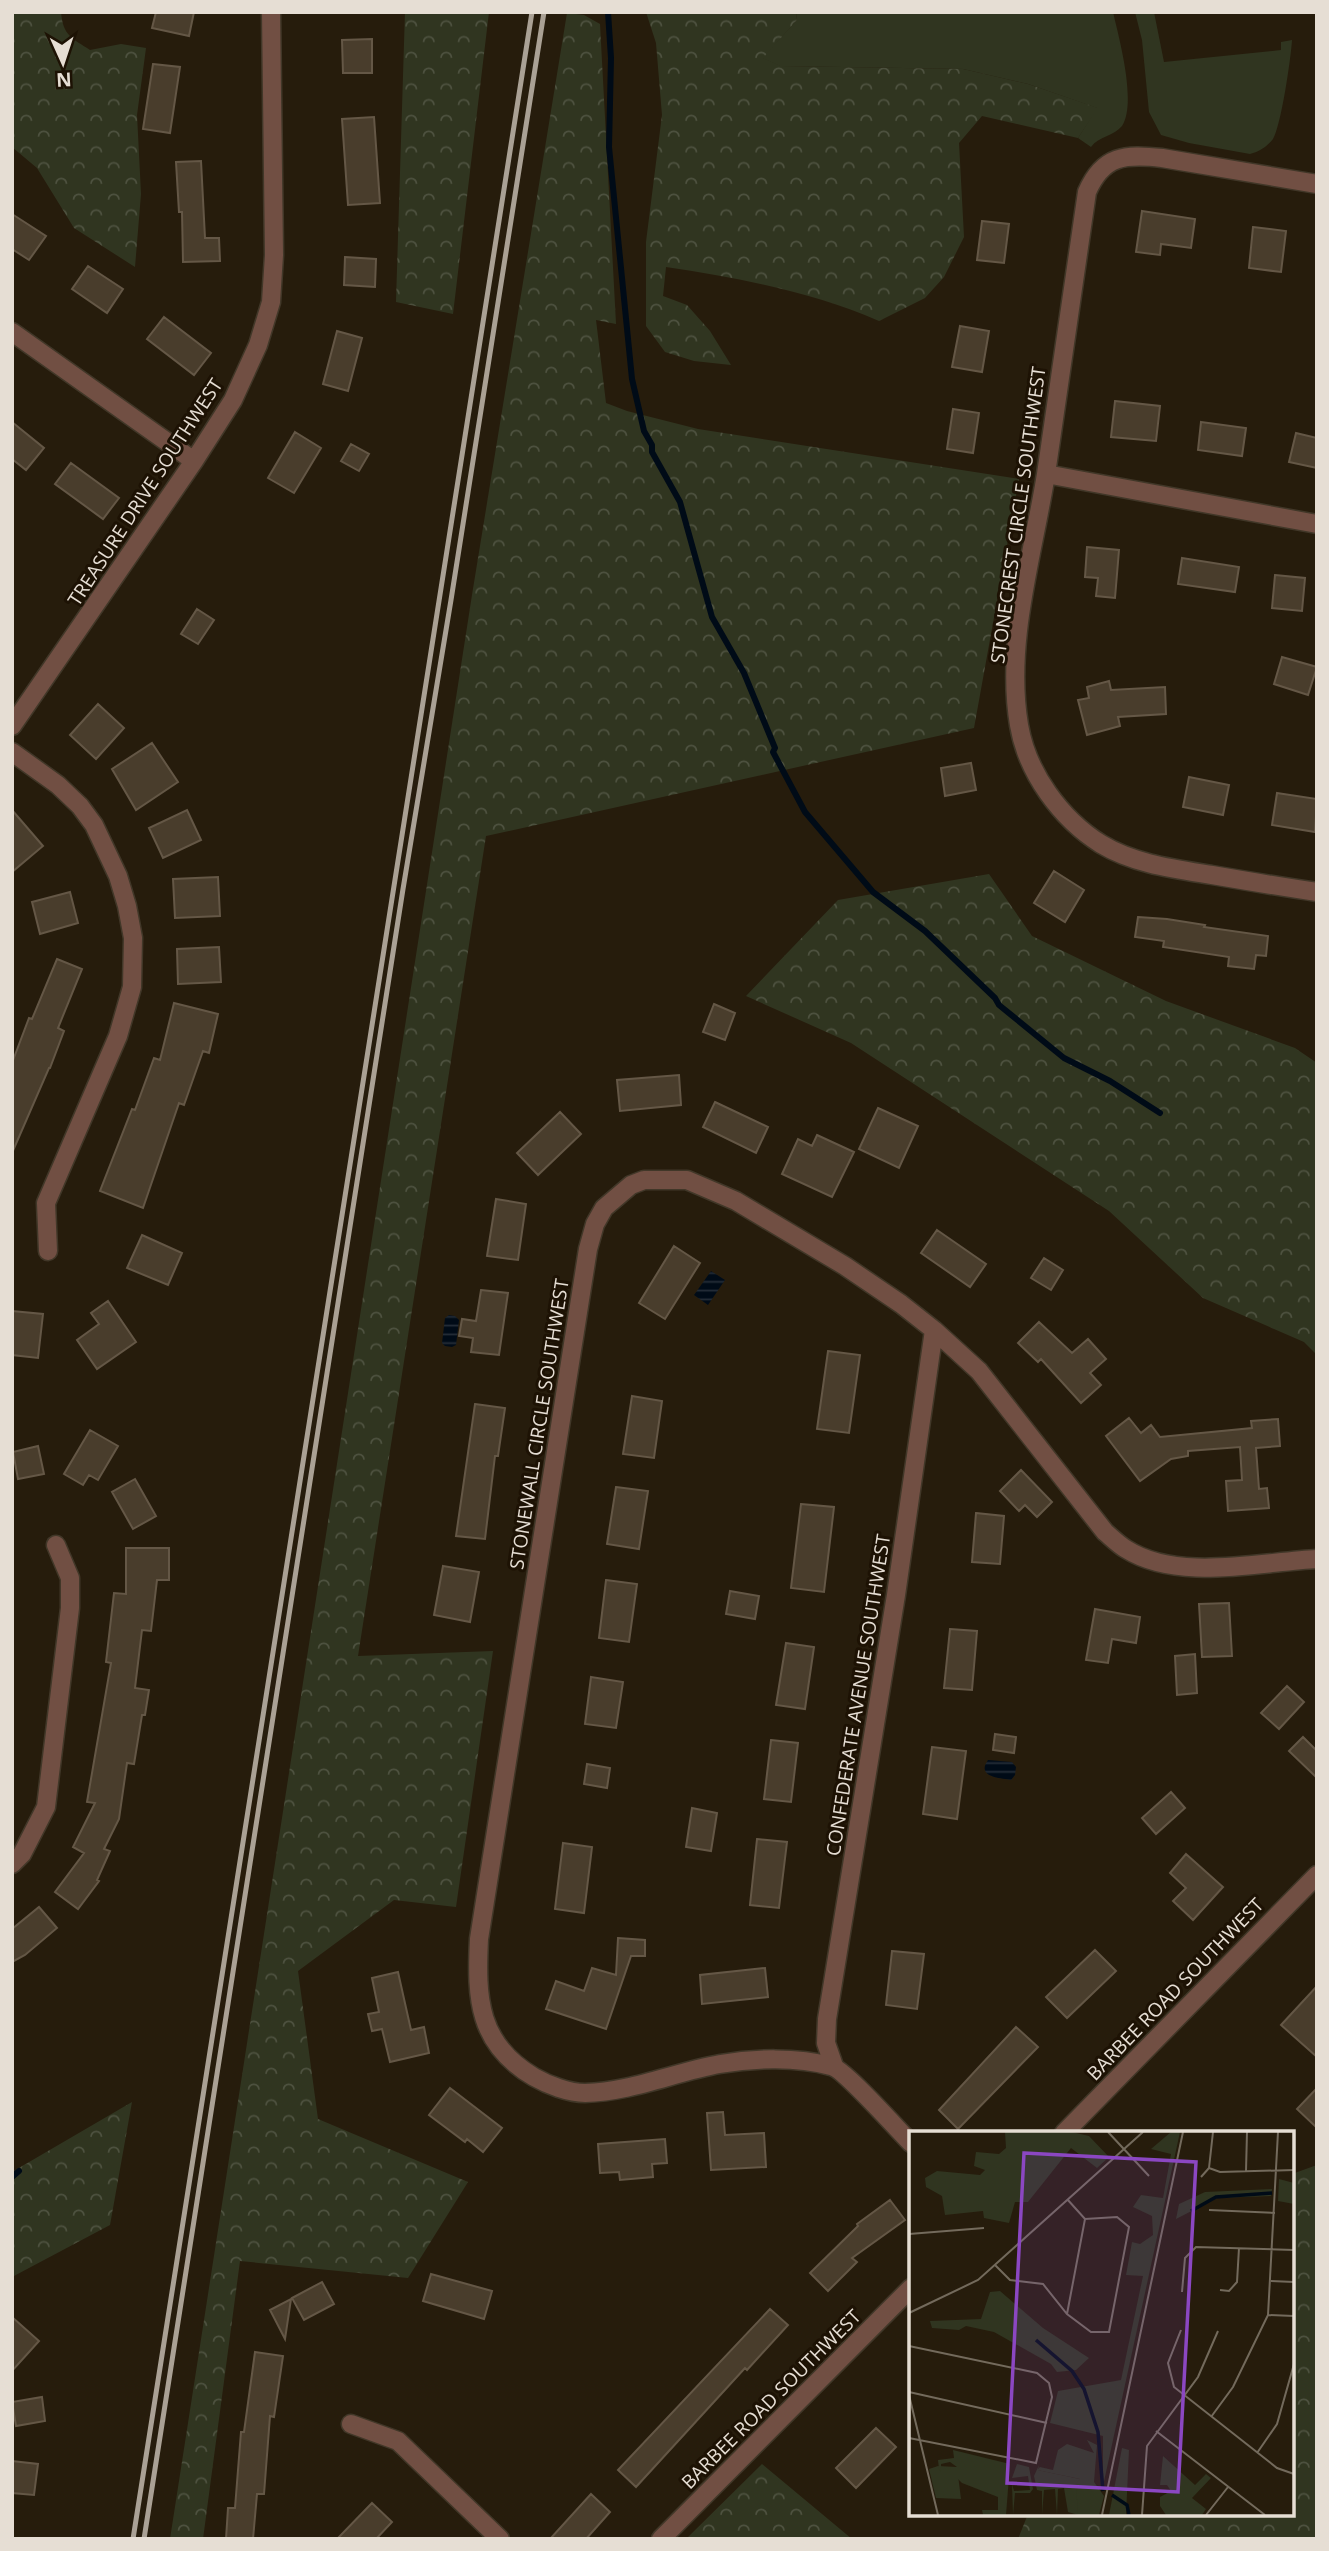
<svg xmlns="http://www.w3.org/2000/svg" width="1329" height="2551" font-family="'Open Sans',sans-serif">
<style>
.green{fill:#303520}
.forest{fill:url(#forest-crowns)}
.water{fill:url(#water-rules)}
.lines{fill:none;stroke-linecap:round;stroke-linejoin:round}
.stream{stroke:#000b17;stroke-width:6}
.building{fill:#493d2c;stroke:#645746;stroke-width:2}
.minor-casing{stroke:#413728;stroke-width:21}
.minor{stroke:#714f43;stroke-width:18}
.rail{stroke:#aaa195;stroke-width:5}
.labels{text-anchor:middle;stroke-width:6;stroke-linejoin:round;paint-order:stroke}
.street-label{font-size:19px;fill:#e6ded4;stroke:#1d1204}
.inset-river{fill:none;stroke:#000b17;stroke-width:3.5}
.inset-road{fill:none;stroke:#736a5c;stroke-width:2}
.view{fill:#8b47c2;fill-opacity:0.15;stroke:#8b47c2;stroke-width:3.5}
.inset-edge{fill:none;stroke:#e6ded4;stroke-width:3.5}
</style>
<defs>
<pattern id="forest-crowns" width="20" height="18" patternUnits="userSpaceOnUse" patternTransform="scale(1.75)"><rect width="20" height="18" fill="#303520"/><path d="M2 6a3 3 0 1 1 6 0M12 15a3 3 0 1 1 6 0" fill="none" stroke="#4e5240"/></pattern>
<pattern id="water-rules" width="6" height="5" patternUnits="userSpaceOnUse" patternTransform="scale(1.75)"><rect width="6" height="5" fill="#000b17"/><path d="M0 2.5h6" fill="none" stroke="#252e38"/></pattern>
</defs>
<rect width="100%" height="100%" fill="#261c0c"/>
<path class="green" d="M796 12H1113C1119 38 1137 103 1122 126 1114 136 1099 136 1091 147L1078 138 1097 108 1028 84 963 69 780 66 762 58 797 20Z
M1135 12H1154L1164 62 1281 50V42L1292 40C1291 58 1281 126 1273 139 1268 146 1259 152 1250 154L1189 143 1161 135 1149 112 1142 40Z"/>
<path class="forest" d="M12 12H61C63 36 72 38 90 50L121 44 146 48 137 115 141 194 135 267 74 228 37 168 12 147Z
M405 12H489L453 314 396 302Z
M646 12H796L797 20 763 58 781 66 963 69 1028 84 1098 108 1078 138 982 116 959 143 964 237 944 277 925 298 879 321C812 292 739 278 666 267L663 296 687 305 710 331 731 365 694 361 665 352 646 326V242L662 115 656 43Z
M567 13 584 15 600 24 616 324 596 320 606 403 627 411 698 429 1019 479 974 728 486 836 358 1656 493 1651 456 1907 394 1900 298 1971 318 2119 468 2182 408 2278 240 2261 203 2539H170L472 595Z
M989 874 1032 936 1166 1001 1295 1048 1317 1063V1355L1304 1342 1203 1298 1109 1211 851 1043 746 996 838 900Z
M132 2102 110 2225 12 2277V2172Z
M1317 2165V2539H1018L1028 2514H1292V2174Z
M762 2464 852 2539H686Z"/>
<path class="water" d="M711 1271 725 1280 708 1305 694 1295Z
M449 1315 455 1316 459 1320 456 1345 452 1347 445 1346 442 1343 445 1318Z
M988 1760 1012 1762 1016 1767 1015 1775 1011 1780C999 1778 976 1777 988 1760Z"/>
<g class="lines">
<path class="stream" d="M608 12 611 58 609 147 632 379 644 431 652 445V452L680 502 712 617 744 673 775 748 773 752 805 812 873 892 925 931 995 998 999 1005 1064 1058 1110 1081 1160 1113
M12 2177 19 2171"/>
</g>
<path class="building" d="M156 12H194L189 36 152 28Z
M372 39V73H343L342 40Z
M153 64 180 67 170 133 143 129Z
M374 117 380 203 348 205 342 119Z
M201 161 205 238H219L220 261 183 262 182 212H179L176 162Z
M1142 211 1195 219 1191 248 1161 244 1160 255 1136 252Z
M12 214 46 236 29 260 12 249Z
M982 221 1009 224 1004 263 977 260Z
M1253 227 1286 231 1281 272 1249 268Z
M345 257 376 259 375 287 344 285Z
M88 266 123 289 107 313 72 289Z
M164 317 211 353 194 375 147 339Z
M960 326 989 331 982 372 952 367Z
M337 331 362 338 348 391 323 384Z
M1115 401 1160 406 1156 441 1111 437Z
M953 409 979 413 973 453 947 449Z
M12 422 44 448 26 470 12 459Z
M1201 422 1246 428 1242 456 1198 450Z
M295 432 321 448 294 493 268 478Z
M1296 433 1317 438V468L1289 462Z
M351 444 369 454 359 471 341 461Z
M71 463 119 498 103 519 55 484Z
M1087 547 1119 550 1115 598 1096 596 1098 578 1085 577Z
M1182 558 1239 567 1235 592 1178 584Z
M1275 575 1305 578 1302 611 1272 608Z
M197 609 214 620 198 644 181 634Z
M1282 657 1317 667 1308 695 1274 684Z
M1109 681 1111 690 1165 687 1166 714 1118 717 1120 726 1087 735 1078 700 1089 698 1087 687Z
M98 704 124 728 96 759 70 735Z
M152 743 178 782 136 810 112 769Z
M971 763 976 790 945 796 941 768Z
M1189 777 1229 785 1223 815 1183 807Z
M1277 793 1317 799 1315 832 1272 825Z
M12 810 43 846 12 872Z
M187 810 201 840 163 858 149 828Z
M1054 871 1084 890 1065 922 1034 903Z
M218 877 220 916 175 918 173 879Z
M70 892 78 923 40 934 32 902Z
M1138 917 1167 919 1205 925 1204 927 1268 936 1266 956 1256 955 1254 969 1228 966 1229 957 1163 947 1164 941 1135 937Z
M219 947 221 982 178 984 177 949Z
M57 959 82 969 58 1028 64 1031 50 1068H49L12 1153V1063L29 1018 32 1019Z
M174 1003 218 1014 209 1053 203 1051 184 1105 179 1103 143 1208 100 1191 132 1109 135 1110 154 1058 160 1060Z
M714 1004 735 1013 725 1040 703 1032Z
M679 1075 681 1105 620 1111 617 1080Z
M715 1102 768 1127 756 1153 703 1127Z
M878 1108 918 1126 899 1168 859 1149Z
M560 1112 581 1134 538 1175 517 1153Z
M817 1135 854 1152 832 1197 782 1174 798 1139 812 1146Z
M496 1199 526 1204 518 1260 487 1256Z
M937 1230 986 1264 970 1287 921 1253Z
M142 1235 182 1253 168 1285 127 1268Z
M674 1246 700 1263 665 1319 639 1303Z
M1044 1258 1063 1270 1051 1290 1031 1278Z
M481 1290 508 1293 499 1355 471 1352 473 1338 459 1336 462 1319 476 1321Z
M108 1301 136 1342 97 1369 77 1340 99 1324 91 1313Z
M12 1311 43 1314 38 1358 12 1355Z
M1039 1322 1072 1353 1088 1339 1106 1359 1090 1373 1101 1385 1081 1403 1041 1359 1038 1362 1018 1343Z
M828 1351 860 1355 849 1433 817 1429Z
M632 1396 662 1401 654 1458 623 1454Z
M475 1404 505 1408 498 1456H495L485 1539 456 1536Z
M1129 1418 1141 1433 1151 1425 1160 1437 1252 1428 1251 1421 1278 1419 1280 1446 1256 1448 1259 1489 1267 1488 1269 1508 1228 1511 1226 1481 1242 1480 1240 1447 1188 1451V1456L1171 1459 1140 1481 1106 1436Z
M90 1430 118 1446 98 1480 89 1475 83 1485 64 1474Z
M38 1446 44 1474 18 1479 13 1452Z
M1021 1470 1052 1502 1037 1517 1025 1505 1019 1511 1000 1491Z
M135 1479 156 1516 133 1529 112 1492Z
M616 1487 648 1491 639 1549 607 1544Z
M801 1504 834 1507 824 1592 791 1588Z
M976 1513 1004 1516 1000 1564 972 1562Z
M126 1548H169V1580H157L151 1631 142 1630 135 1688 149 1690 145 1715H142L134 1764 127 1763 119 1819 104 1849 110 1851 97 1880 99 1881 78 1909 55 1892 84 1853 73 1847 95 1803 87 1802 111 1663 106 1662 114 1593 126 1594Z
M443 1566 479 1572 470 1622 434 1615Z
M606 1580 637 1584 629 1642 599 1638Z
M730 1591 759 1596 755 1619 726 1614Z
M1229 1603 1232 1656 1202 1657 1199 1604Z
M1095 1609 1140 1617 1136 1643 1112 1639 1108 1663 1086 1660Z
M950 1629 977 1631 972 1690 944 1688Z
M786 1643 814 1647 805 1709 776 1705Z
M1195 1654 1197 1693 1177 1695 1175 1656Z
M591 1677 623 1682 616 1728 585 1724Z
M1287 1686 1304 1702 1279 1729 1261 1713Z
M995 1734 1016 1737 1014 1753 993 1750Z
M1303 1737 1317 1751V1778L1289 1751Z
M771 1740 798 1743 791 1802 764 1799Z
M932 1747 966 1751 957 1819 923 1814Z
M587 1764 610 1768 607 1788 584 1784Z
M1171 1792 1185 1808 1156 1834 1142 1818Z
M692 1808 717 1813 711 1851 686 1847Z
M757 1839 787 1842 779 1908 750 1905Z
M563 1843 592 1847 584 1913 555 1909Z
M1186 1854 1223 1887 1193 1920 1173 1901 1186 1888 1170 1873Z
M39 1907 57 1928 25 1955 12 1962V1929Z
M618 1938 645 1940V1956H631L606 2029 546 2009 556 1981 584 1991 592 1968 616 1975Z
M1095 1950 1116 1971 1067 2018 1046 1997Z
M892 1951 924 1954 917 2009 886 2005Z
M765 1968 768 1997 702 2004 700 1975Z
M398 1972 411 2030 424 2027 429 2053 390 2062 382 2029 372 2031 368 2014 379 2012 372 1978Z
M1317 1986V2057L1281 2025Z
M1016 2027 1038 2047 958 2129 939 2110Z
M450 2088 502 2128 483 2152 467 2139 465 2142 429 2115Z
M1317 2088V2128L1297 2109Z
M723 2112 725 2135 764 2133 766 2167 711 2170 707 2113Z
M665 2139 667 2163 652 2164 653 2177 620 2180 619 2172 600 2173 598 2144Z
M890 2200 905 2220 852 2258 857 2262 828 2291 810 2273 858 2226 857 2224Z
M431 2274 492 2291 484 2319 423 2301Z
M322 2282 334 2304 304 2320 292 2298Z
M291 2299 285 2339 270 2310Z
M770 2309 788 2325 747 2370 745 2368 636 2487 618 2470Z
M12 2317 39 2341 12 2371Z
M255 2352 283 2356 274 2417 270 2416 264 2494H257L253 2539H226L228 2508H235L241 2432H244Z
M42 2397 45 2421 16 2426 12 2402Z
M876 2428 896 2447 856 2488 836 2468Z
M12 2461 38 2464 34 2495 12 2493Z
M591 2494 610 2512 586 2539H550Z
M372 2503 392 2522 376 2539H337Z"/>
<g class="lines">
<g class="minor-casing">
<path id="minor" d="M1317 184 1162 158C1125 154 1103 155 1087 192 1073 286 1060 380 1046 474 1033 556 1005 642 1019 725 1027 773 1061 819 1101 844 1134 864 1175 869 1212 875 1247 881 1282 887 1317 892
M12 332 194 461
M1046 474 1317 524
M12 726 194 461 233 400 258 345 271 302 274 255 271 12
M12 752 58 785 80 806 94 825 118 876 127 906 133 938 132 987 118 1036 46 1203 48 1251
M12 1864 22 1854 46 1807 70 1608V1578L56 1545
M834 2066 826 2043 827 2019 896 1595 934 1330
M1064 2133 1317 1875
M911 2143C898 2130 844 2069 831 2066 797 2057 754 2058 720 2064 675 2072 631 2092 585 2093 569 2093 548 2085 534 2077 478 2044 476 1999 479 1939L588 1249 595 1224 604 1208 631 1185 644 1180H687L736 1201 845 1266 901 1304 934 1330 979 1371 1105 1532C1112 1538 1119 1545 1126 1549 1178 1582 1259 1562 1317 1559
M351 2424 398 2441 500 2539
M661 2539 911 2288"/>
</g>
<use href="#minor" class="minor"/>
<path class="rail" d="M133 2539 532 12
M144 2539 403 889 451 600 544 12"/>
</g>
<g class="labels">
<g class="street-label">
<text transform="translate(145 492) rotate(-57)" y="7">TREASURE DRIVE SOUTHWEST</text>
<text transform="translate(1018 515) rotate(-82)" y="7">STONECREST CIRCLE SOUTHWEST</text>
<text transform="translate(539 1424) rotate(-81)" y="7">STONEWALL CIRCLE SOUTHWEST</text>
<text transform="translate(858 1695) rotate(-81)" y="7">CONFEDERATE AVENUE SOUTHWEST</text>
<text transform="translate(1175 1989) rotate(-46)" y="7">BARBEE ROAD SOUTHWEST</text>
<text transform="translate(771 2399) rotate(-45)" y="7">BARBEE ROAD SOUTHWEST</text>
</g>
</g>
<g transform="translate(909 2131)">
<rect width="385" height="385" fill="#261c0c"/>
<path d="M108 333 120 336 124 358 121 362H106L104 384 103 353 105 360 121 359 119 345 103 347ZM130 334 129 339 171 348 169 384 159 381 155 357 149 358 148 384 146 358 135 359 133 384V360L128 359 125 345ZM29 335 48 336 52 368 27 367 20 338Z" fill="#303520"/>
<path d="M96 1H163L180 5 200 26 188 37 162 17 119 71H106L100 92 75 87 74 80 36 84 33 65 17 56 16 47 28 40 71 44 76 39 65 35 67 21 90 23 97 17ZM262 1H271L194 355V305L141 292 149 260 212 249 234 145 217 144 223 111 231 113 244 104 243 85 224 76 232 64 254 67 262 23 242 18ZM370 48 385 52V73L369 70ZM363 58 362 65 308 67 267 88 270 73 296 61ZM91 160 134 197 180 227 167 239 148 241 142 233 85 201 57 195 50 199 23 197 21 190 72 188 81 161ZM178 309 188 314 185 351 195 365 190 384H169L167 353 171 348 128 339 131 336 144 339 149 319 158 313 185 322ZM213 317 220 319 217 384H200ZM44 319 101 333 97 384H74L73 379H89V366L53 352 48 347V336L41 331 32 333V341L30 338 29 329 45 327ZM254 325 286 354 297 343 302 347 283 367 297 378 293 384H257L251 375V366L262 360 258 354H251Z" fill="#303520"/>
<path class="inset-river" d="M282 80 307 66 363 62M127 209 163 240 175 258 189 301 194 360M203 364 218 374 220 384"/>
<path class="inset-road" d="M199 1 240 45M300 37 304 1M337 40 338 1M292 46 300 37 311 41 385 39M300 79 366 82M0 103 75 97M86 134 101 149 134 153 158 183 182 201H200L220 96 208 86 176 88 158 68M362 150 385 151M311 159 320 160 328 151 330 117M273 161 276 127 287 116 385 119M0 182 69 149 234 1M158 183 176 88M359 184 385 185M272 199 259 232 265 256 368 337 385 343M0 215 128 242 140 252 143 266 127 332 0 307M0 261 138 292M0 264 29 384M302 286 324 256 359 184 369 1M247 300 356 384M348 322 368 293 385 233M193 384 274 1M233 384 238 315 289 246 309 200M297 384 319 356"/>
<path class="view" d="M115 22 287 31 269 361 98 352Z"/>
<rect width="385" height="385" class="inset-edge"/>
</g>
<rect width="1329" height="2551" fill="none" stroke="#e6ded4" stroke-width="28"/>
<g transform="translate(63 63) rotate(177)" stroke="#1d1204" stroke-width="5" paint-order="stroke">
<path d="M0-5L12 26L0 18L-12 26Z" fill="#e6ded4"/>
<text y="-10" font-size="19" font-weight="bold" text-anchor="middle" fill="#e6ded4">N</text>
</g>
</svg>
